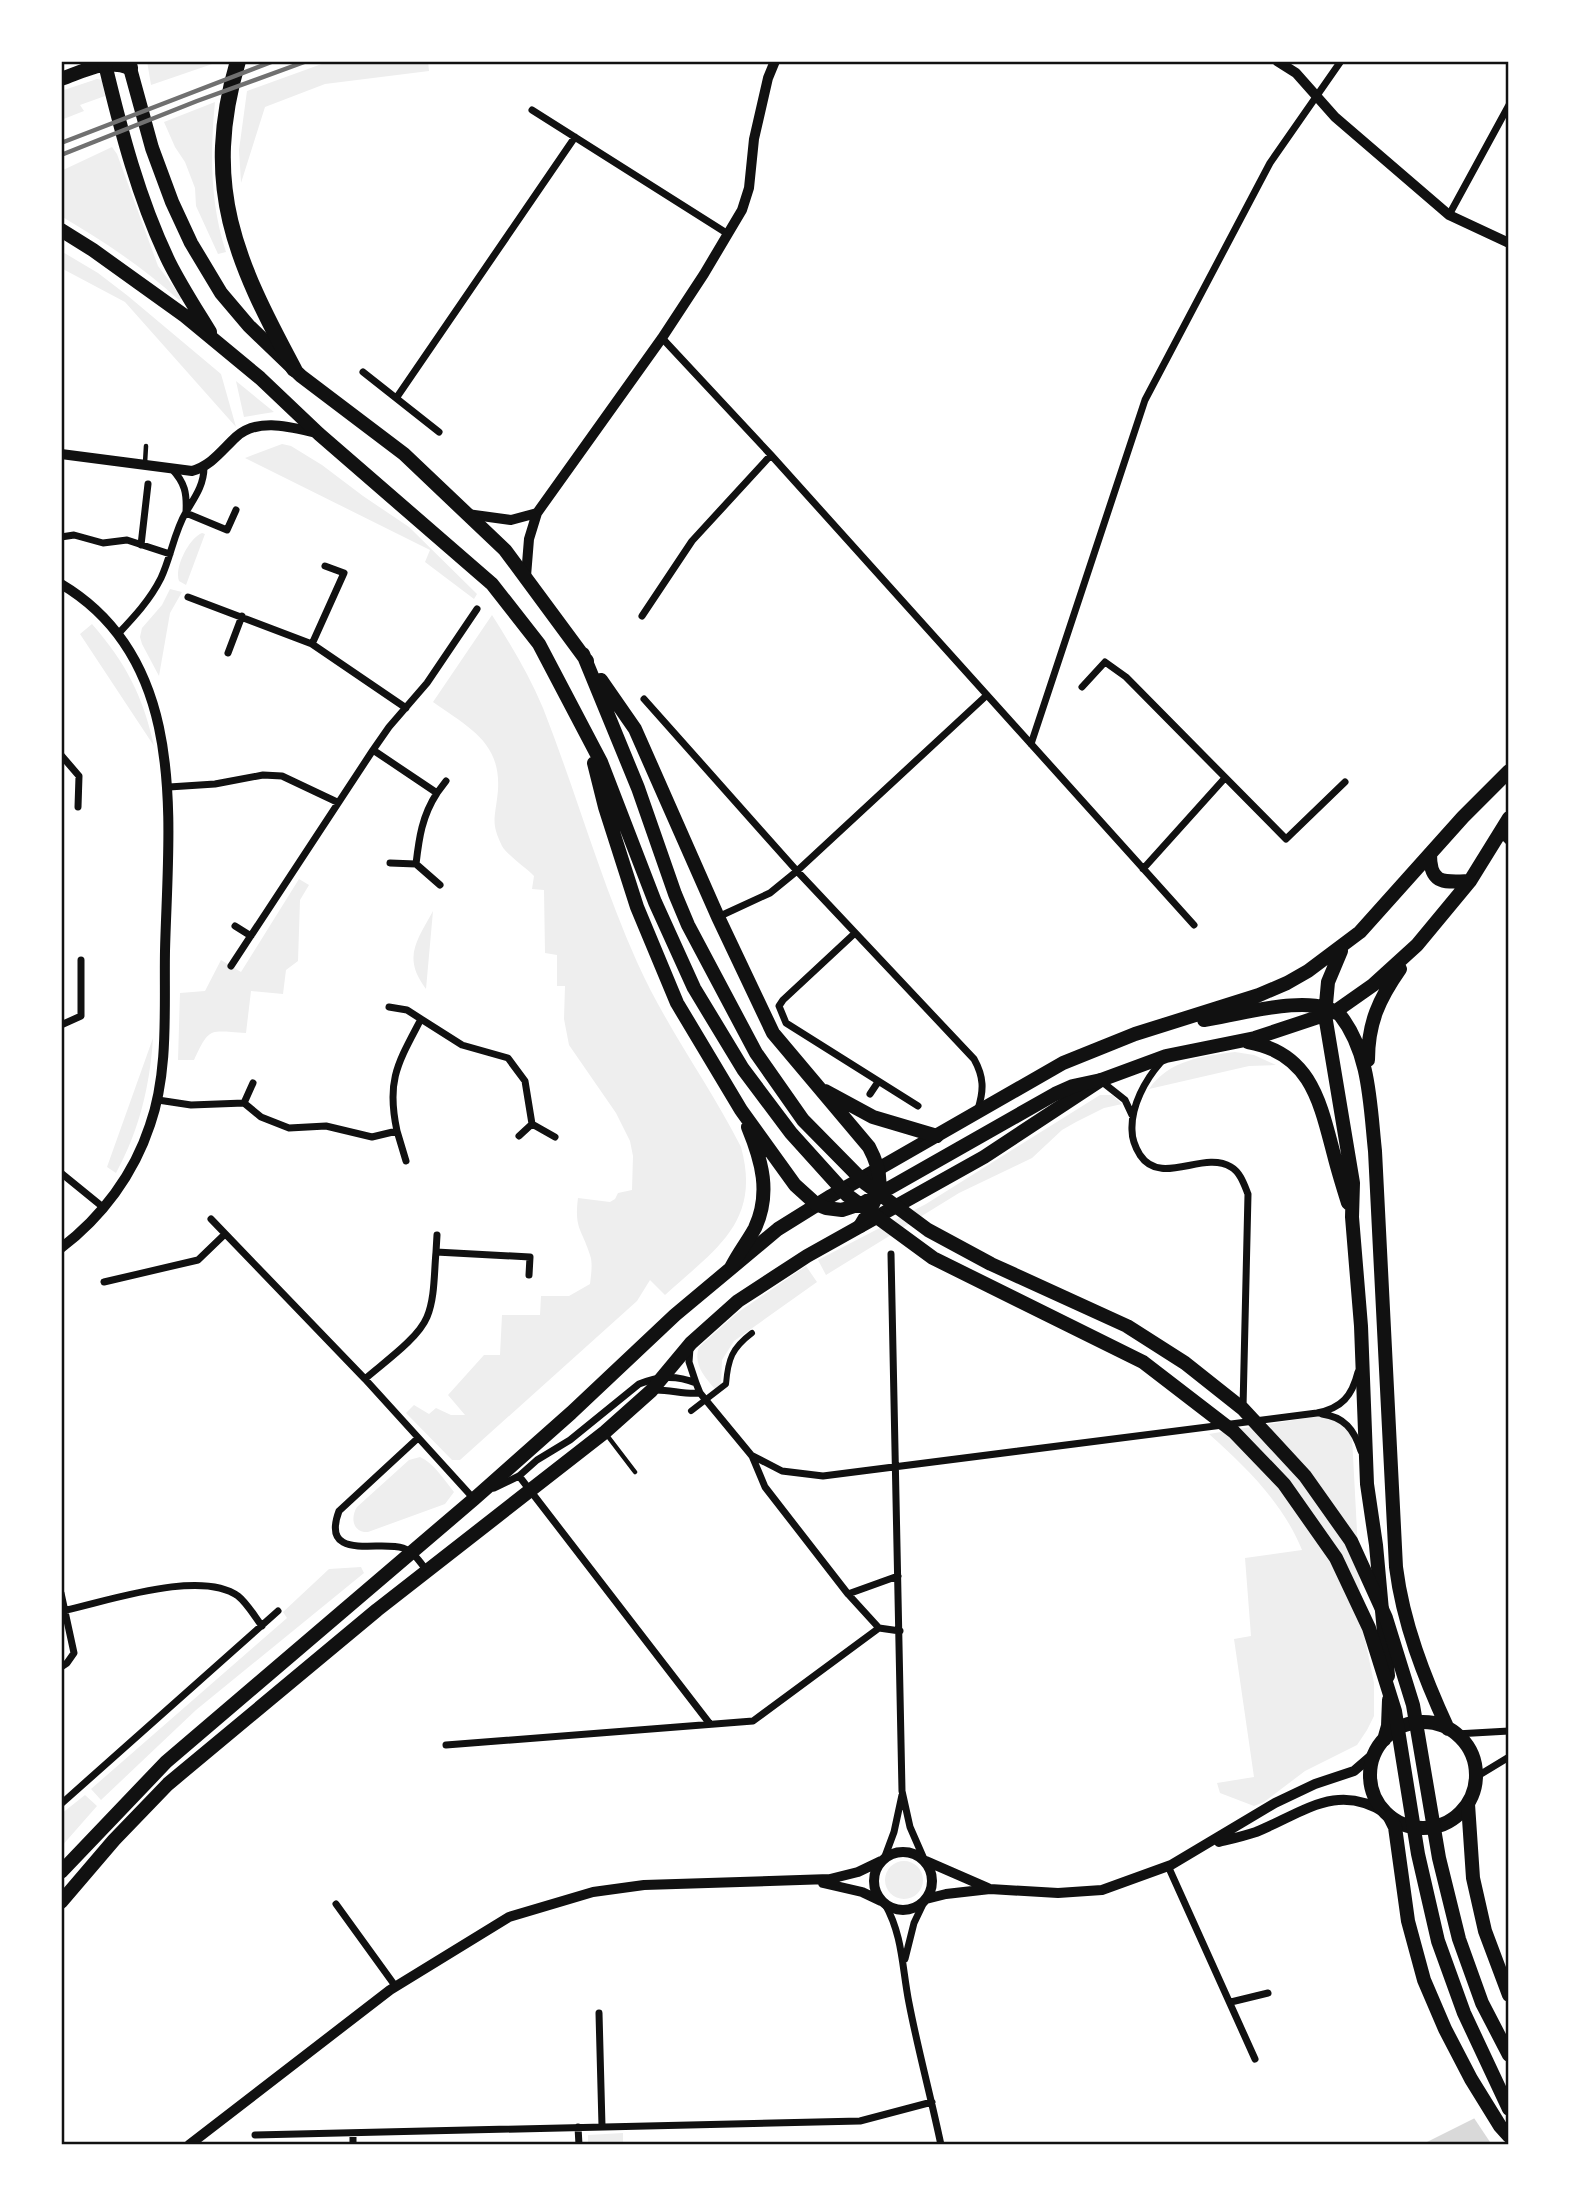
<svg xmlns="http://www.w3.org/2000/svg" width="1570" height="2206" font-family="'Public Sans',sans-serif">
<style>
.green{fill:#eee}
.water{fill:#d9d9d9}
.pier{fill:#fff}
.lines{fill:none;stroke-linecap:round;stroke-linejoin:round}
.service{stroke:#111;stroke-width:4.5}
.pedestrian{stroke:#111;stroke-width:6}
.minor{stroke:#111;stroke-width:7}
.tertiary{stroke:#111;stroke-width:10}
.primary{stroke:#111;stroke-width:14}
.trunk{stroke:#111;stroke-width:14}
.motorway{stroke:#111;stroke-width:16}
.rail{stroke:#707070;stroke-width:4.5}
.neatline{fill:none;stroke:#111;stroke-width:2.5}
</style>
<rect width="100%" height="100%" fill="#fff"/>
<path class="green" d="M147 61H221L151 85Z
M330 61H428L429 71 325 84 265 107 241 183 239 150 247 91Z
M97 79 102 80 105 96 80 105 84 111 61 120V91Z
M215 102C210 152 210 204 226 252L218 254 196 206 195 188 185 162 175 147 164 122Z
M112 147 117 154 158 266 182 298 179 300C143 267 103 241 61 216V171Z
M61 251 98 273 128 296 221 374 236 427 125 302 61 268Z
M236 381 274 412 244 417Z
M282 444 291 446 322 465 363 496 409 527 477 594 474 599 425 562 430 550 245 458Z
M202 533 205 534 186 585 179 581C174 568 189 538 202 533Z
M170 589 182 592 170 613 159 676 142 644 140 637 142 628 162 605Z
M492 615C511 645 529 675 543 708 576 792 600 879 637 962 666 1027 709 1084 741 1147 762 1223 714 1250 665 1295L650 1280 637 1301 460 1460H452L406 1413 414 1405 429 1414 436 1408 451 1415H465L448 1395 484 1355H500L502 1315H540L541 1296H569L590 1284C591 1275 593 1263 590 1255 582 1229 574 1229 578 1198L610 1202 615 1199 618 1193 632 1190 633 1156 630 1141 616 1113 569 1045 564 1019 565 986H557V955L545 953 544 890 532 889 534 876C525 867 507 855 502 846 492 825 494 821 497 799 505 744 471 729 433 702Z
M92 624C126 663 143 696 154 746L80 634Z
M299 879 309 885 300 900 298 961 286 970 283 994 251 991 246 1033C209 1031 210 1026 194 1060H178L180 993 205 991 221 960 241 972Z
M433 911 426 989C402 957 417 941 433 911Z
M153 1038C150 1086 139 1131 116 1173L107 1167Z
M1235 1052 1254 1055 1276 1065 1249 1066 1149 1089C1169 1060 1203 1056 1235 1052Z
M1100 1095H1112L1122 1104 1104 1108 1076 1122 1062 1130 1032 1158 959 1193 826 1275 818 1260 926 1204Z
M806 1266 817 1282 734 1341 722 1360 721 1385 715 1389C704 1376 693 1364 699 1347L737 1313Z
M1330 1414 1339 1419 1352 1437 1362 1625 1374 1683V1716L1367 1730 1357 1745 1305 1771 1264 1802 1254 1806 1220 1793 1217 1783 1254 1777 1234 1639 1251 1636 1245 1558 1302 1550C1283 1503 1246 1467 1209 1434Z
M420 1457C434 1463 445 1481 454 1492L445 1504 368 1532C353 1533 350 1518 357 1507L409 1460Z
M361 1567 364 1573 196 1710 101 1800 91 1789 287 1618 283 1612 329 1569Z
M85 1795 97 1806 61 1847V1814Z
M885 1880a19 19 0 1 1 38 0a19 19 0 1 1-38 0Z
M623 2133V2145H588V2135Z"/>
<path class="water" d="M1509 2101V2145H1421Z"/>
<path class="pier" d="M1509 2097V2145H1492L1472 2115Z"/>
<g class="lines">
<path class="service" d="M145 463 146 446
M606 1434 635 1472"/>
<path class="pedestrian" d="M691 1411 726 1384C728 1359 732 1348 752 1333"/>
<path class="minor" d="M532 110 728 234
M1449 215 1509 105
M662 338 771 455 1194 925
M363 372 439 432
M397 397 575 137
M172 469C185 483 187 493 186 512
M186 513 227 530 236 510
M61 537 74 535 103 543 127 540 170 554
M141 545 148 484
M188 597 312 644 406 708
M642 616 692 541 771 455
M118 634C134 617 150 600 161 578 171 557 174 532 186 512 195 497 204 485 204 467
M312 644 344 573 325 566
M228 653 242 616
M1082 687 1105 662 1126 677 1286 839 1345 782
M644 699 797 871 974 1059C984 1077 984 1090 978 1109
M1031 744 1145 400 1270 163 1341 61
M373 750 437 793C422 816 419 838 416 864
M61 755 79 776 78 807
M169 787 215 784 263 775 282 776 337 802
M437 793 446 781
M1499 832 1509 842
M390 863 416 864 440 885
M1143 869 1224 779
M718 917 770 893 797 871 987 695
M235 926 251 936
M855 933 783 1000 779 1006 786 1023 918 1106
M231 966 373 750 389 727 427 683 477 609
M389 1007 407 1010 421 1019
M61 1025 81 1016V960
M1161 1062C1145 1080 1131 1106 1132 1130 1132 1139 1135 1147 1140 1155 1161 1187 1203 1150 1231 1167 1240 1172 1244 1184 1248 1194L1243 1408
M1101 1081 1125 1100 1132 1115
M870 1094 878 1082
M158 1100 191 1105 244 1103 261 1117 289 1128 326 1126 372 1137 397 1131C386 1080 398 1063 421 1019L462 1045 508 1058 525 1081 532 1124
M244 1103 253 1083
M397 1131 406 1161
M519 1136 532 1124 555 1137
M61 1173 104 1208
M211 1219 365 1379 474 1499
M436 1252 437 1235
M891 1254 902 1791 910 1827 924 1859
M104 1282 198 1260 225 1234
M690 1348 689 1362 696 1383
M365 1379C383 1363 418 1339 427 1317 435 1298 434 1273 436 1252L530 1257 529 1275
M653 1390C669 1389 685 1395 700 1393
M1322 1414C1344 1417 1354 1429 1361 1451
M418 1438 339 1511C320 1562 379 1540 403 1548 414 1552 420 1562 427 1571
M753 1456 782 1471 823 1476 1317 1413C1342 1408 1352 1396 1358 1372
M519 1476 710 1724
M494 1488 519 1476 537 1460 570 1440 639 1384C659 1376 676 1375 696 1383L700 1393 752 1456 765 1487 848 1594 879 1628 900 1631
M61 1593 74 1653 67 1663 61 1667
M848 1594 898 1576
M66 1610C108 1601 201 1569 238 1596 247 1603 255 1617 262 1626
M1456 1734 1509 1731
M446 1745 753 1721 879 1628
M1476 1777 1509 1757
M61 1804 278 1611
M884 1859 894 1832 902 1795
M1168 1866 1255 2059
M336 1904 396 1987
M885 1904C903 1936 902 1968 909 2003 918 2050 931 2097 941 2145
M905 1959 914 1923 924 1902
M1231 2002 1268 1993
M599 2013 602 2126
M578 2127 579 2145
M255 2135 860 2121 932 2102
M353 2145V2133"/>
<path class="tertiary" d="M1277 61 1296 73 1335 117 1449 215 1509 243
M61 454 192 471C212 465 221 451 236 437 258 417 291 427 317 433
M467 514 511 520 537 513
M526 576 529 539 537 513 662 338 704 274 742 210 749 188 754 139 768 78 775 61
M61 584C191 661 168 824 165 951 164 1008 169 1071 150 1125 134 1174 102 1217 61 1248
M1219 1842C1231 1839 1244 1836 1256 1832 1303 1813 1337 1781 1387 1814
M874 1881a29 29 0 1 1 58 0a29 29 0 1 1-58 0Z
M926 1861 988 1888
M823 1883 862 1892 881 1901
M926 1899 946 1894 990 1889 1058 1893 1102 1890 1171 1865 1275 1803 1315 1784 1354 1771 1376 1752
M189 2145 390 1990 509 1917 593 1892 644 1885 830 1879 858 1872 881 1861"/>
<path class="primary" d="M1430 854C1430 885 1444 882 1470 881
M1341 951 1328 982 1325 1015 1353 1183 1352 1217 1361 1326 1367 1484 1376 1545 1388 1676
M1204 1020C1237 1015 1315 992 1340 1015 1370 1053 1370 1105 1375 1151L1396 1567C1403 1623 1424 1677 1448 1729
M1248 1042C1311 1053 1320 1102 1334 1155 1338 1171 1343 1187 1348 1203
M1368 1060C1368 1023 1379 999 1400 969
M1370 1775a53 53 0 1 1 106 0a53 53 0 1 1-106 0Z
M1384 1740 1388 1726 1389 1700
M61 1872 166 1762 474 1499 571 1413 675 1315 778 1229 831 1196 1063 1063 1135 1034 1259 995 1287 983 1308 971 1360 932 1463 817 1509 771
M61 1902 114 1840 168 1784 377 1610 605 1432 651 1391 691 1343 738 1301 807 1256 984 1157 1101 1080 1166 1056 1255 1038 1336 1011 1373 985 1417 945 1470 881 1509 818"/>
<path class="trunk" d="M105 64C121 131 139 200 169 262 181 286 196 309 210 332
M61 79C84 71 106 58 130 68L152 148 172 202 191 243 221 293 249 326 301 376 404 454 505 550 587 661
M61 230 93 250 185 316 260 378 319 434 492 584 539 644 601 762 655 902 694 988 743 1069 791 1133 847 1195 933 1258 1143 1362 1234 1432 1284 1484 1336 1558 1369 1628 1395 1711 1418 1854 1438 1941 1464 2013 1509 2109
M583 654 638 788 675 894 688 925 756 1053 803 1120 866 1184 928 1230 991 1264 1127 1326 1185 1363 1243 1409 1305 1476 1351 1541 1386 1618 1413 1705 1439 1858 1459 1939 1482 2003 1509 2055
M601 680 635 729 718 917 773 1033 869 1147C888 1183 879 1195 860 1226
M594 763 605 807 637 907 677 1003 741 1110 795 1185 816 1204 826 1208 842 1210 863 1203 1055 1094 1073 1086 1101 1080
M825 1091 873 1117 937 1136
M732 1266C739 1252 748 1241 755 1228 771 1193 762 1161 748 1127
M1468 1804 1473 1878 1485 1931 1509 1995
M1390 1817 1395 1827 1408 1921 1424 1980 1445 2029 1471 2079 1500 2126 1509 2136"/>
<path class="motorway" d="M104 61 105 64
M128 61 130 68
M238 61C201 186 236 261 294 369"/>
<path class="rail" d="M61 143 274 61
M61 155 197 101 307 61"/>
</g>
<rect width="1570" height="2206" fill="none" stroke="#ffffff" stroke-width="126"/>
<rect x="63" y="63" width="1444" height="2080" class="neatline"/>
</svg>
